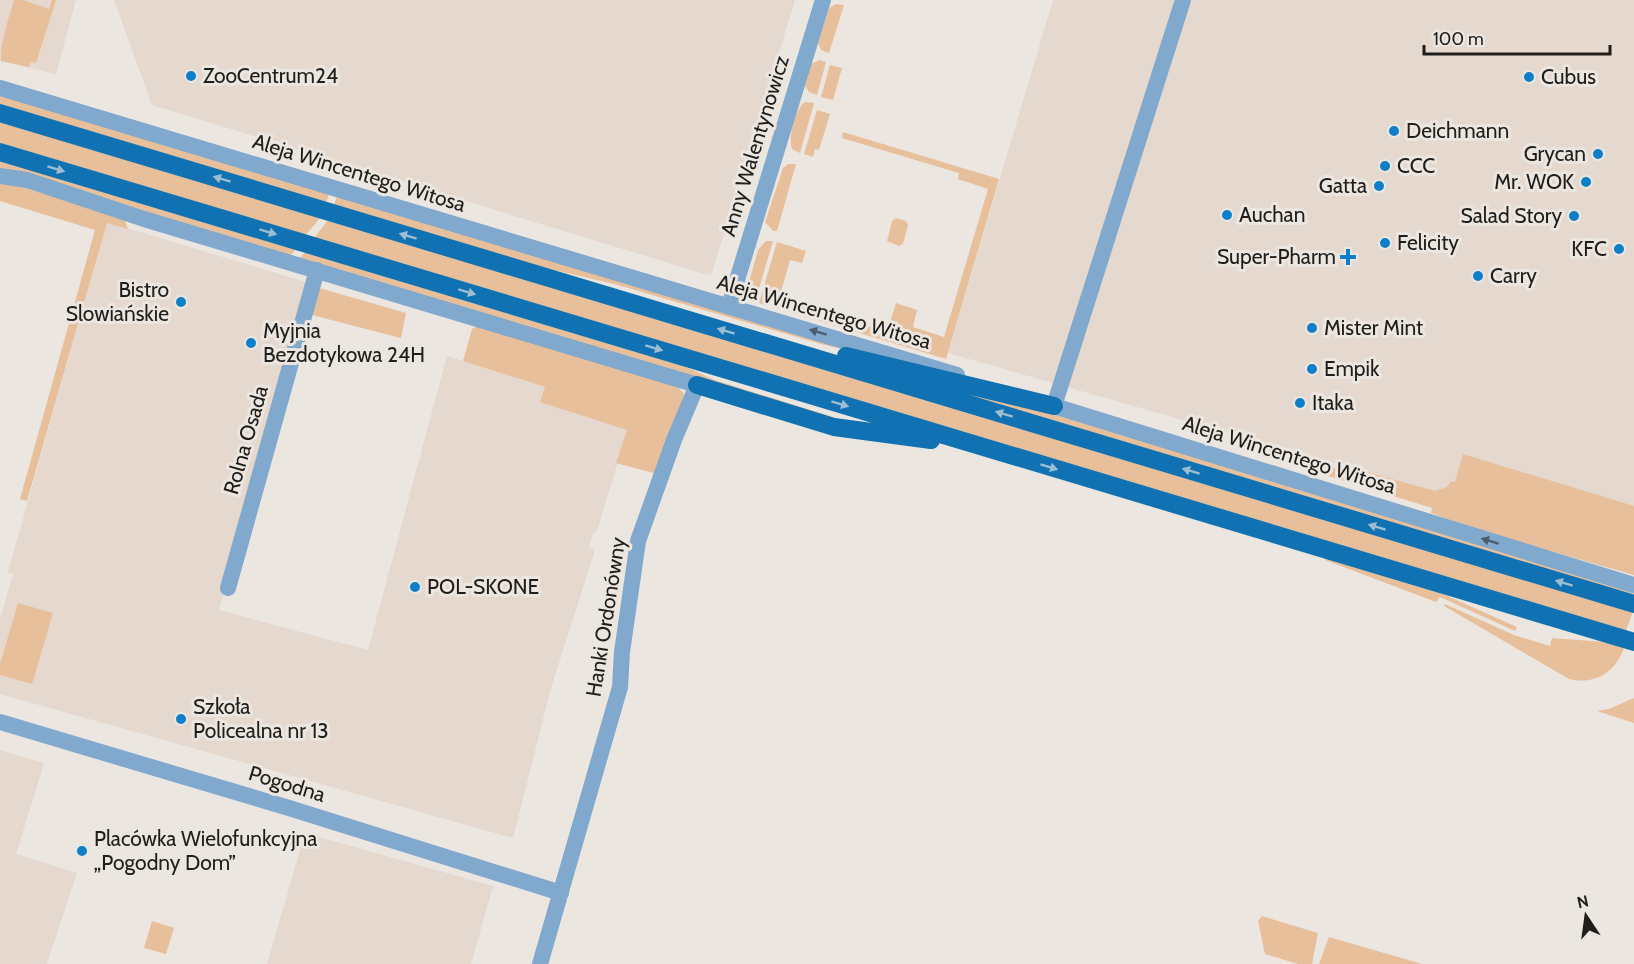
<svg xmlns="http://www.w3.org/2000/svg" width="1634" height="964" font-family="Cabin,sans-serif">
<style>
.built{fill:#e5d8ce}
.green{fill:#e7bf9b}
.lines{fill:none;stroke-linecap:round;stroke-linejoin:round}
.minor{stroke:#80a9cd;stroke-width:16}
.major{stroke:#1072b3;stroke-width:18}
.oneway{fill:#9fbdd0}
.oneway2{fill:#4b5c6b}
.poi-dot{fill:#0d7fc9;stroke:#ece6e0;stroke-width:2}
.labels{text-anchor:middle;stroke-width:6;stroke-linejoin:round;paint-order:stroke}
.poi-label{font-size:21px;fill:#201d1b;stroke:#ece6e0;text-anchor:start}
.street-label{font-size:21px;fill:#201d1b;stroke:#ece6e0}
</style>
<rect width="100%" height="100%" fill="#ece6e0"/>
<path class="built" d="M0 0H76L56 74 0 61Z
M114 0H795L711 276 152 105Z
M1053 0H1634V549L948 353Z
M107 222 306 282 219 610 368 650 447 356 632 415 597 531 593 533 589 547 595 550 551 688 513 838 0 694V620L13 574 8 572Z
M0 750 44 763 16 854 77 873 47 964H0Z
M305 833 493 886 471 964H267Z"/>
<path class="green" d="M14 0H23L49 9 52 0H56L36 63 31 61 29 67 1 61C0 43 9 17 14 0Z
M836 4 844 5 829 53 821 50 818 43 829 8Z
M820 60 826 62 817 95 809 92 805 86 811 64Z
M830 65 842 68 833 100 821 97Z
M0 94 329 194 326 203 0 104Z
M805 102 814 103 800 153 792 149C788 138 795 108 805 102Z
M817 110 830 114 819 150 815 149 813 157 804 154Z
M0 122 320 218 305 236 0 143Z
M843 132 999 179 946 359 776 308 778 300 770 298 767 306 759 303 777 242 806 251 802 263 790 260 779 299 887 332 896 303 917 310 913 327 944 337 988 189 958 179 959 173 842 138Z
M0 160 296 249 290 256 49 182 0 171Z
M788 164H796L777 231H773L765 222 783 168Z
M0 180 124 218 128 229 107 223 27 501 20 499 95 230 0 201Z
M337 196 882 359 821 344 618 285 537 266 334 205Z
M896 218 906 221 908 225 903 244 899 246 887 241 892 221Z
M328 220 1633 611 1626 631 314 238Z
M766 241H773L755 302 748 299 746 293 758 250Z
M305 252 675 362 715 380 836 418 834 422 300 258Z
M316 287 406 313 401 338 308 314Z
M479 325 673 383 683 392 684 397 657 474 616 463 627 430 540 402 545 387 463 361 472 329Z
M880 369 989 395 1634 589V594L1576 580Z
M1463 454 1634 506V575L1470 528 1431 513 1432 508 1325 475 1324 471 1340 466 1349 467 1435 491 1447 487 1451 481 1455 482Z
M1325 558 1436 591 1517 627 1515 631 1440 597 1436 602 1325 560Z
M18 603 53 613 32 684 0 675V664Z
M1445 604 1514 635 1550 646 1552 638 1605 642 1624 648C1615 673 1595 685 1569 679L1444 606Z
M1634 698V723L1597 711 1609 709Z
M1262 916 1318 933 1312 964H1298L1265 954 1258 921Z
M152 921 174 928 166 954 144 948Z
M1329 937 1422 964H1319Z"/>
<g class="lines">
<path class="minor" d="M0 88 957 375
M0 176 27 180 144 219 697 385 674 440 638 541 622 652 620 687 540 964
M729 306 823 0
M1041 402 1634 585
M1054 406 1183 0
M228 588 317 270
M0 722 289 808 561 893"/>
<path class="major" d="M0 113 1634 604
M0 152 1634 642
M846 356 1054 406
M697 385 834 427 931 440"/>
</g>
<defs><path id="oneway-solid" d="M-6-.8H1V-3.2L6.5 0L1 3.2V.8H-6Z" transform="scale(1.5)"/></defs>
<g class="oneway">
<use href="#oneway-solid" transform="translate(56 169) rotate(17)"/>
<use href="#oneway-solid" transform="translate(222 179) rotate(-163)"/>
<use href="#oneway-solid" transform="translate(268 232) rotate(17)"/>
<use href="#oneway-solid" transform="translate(408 236) rotate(-163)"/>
<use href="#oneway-solid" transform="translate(467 292) rotate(17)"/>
<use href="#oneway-solid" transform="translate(726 331) rotate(-163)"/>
<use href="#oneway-solid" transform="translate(654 348) rotate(17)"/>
<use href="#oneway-solid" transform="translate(840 404) rotate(17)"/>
<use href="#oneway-solid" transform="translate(1004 414) rotate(-163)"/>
<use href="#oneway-solid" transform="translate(1049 467) rotate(17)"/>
<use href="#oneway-solid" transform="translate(1191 471) rotate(-163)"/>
<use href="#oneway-solid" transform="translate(1377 527) rotate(-163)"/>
<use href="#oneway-solid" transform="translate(1564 583) rotate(-163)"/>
</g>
<g class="oneway2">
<use href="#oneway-solid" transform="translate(818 332) rotate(-163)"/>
<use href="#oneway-solid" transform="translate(1490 541) rotate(-163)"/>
</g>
<g class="poi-dot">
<circle cx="191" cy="76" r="6"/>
<circle cx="1529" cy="77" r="6"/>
<circle cx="1394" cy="131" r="6"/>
<circle cx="1598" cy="154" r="6"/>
<circle cx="1385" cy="166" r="6"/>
<circle cx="1586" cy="182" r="6"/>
<circle cx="1379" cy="186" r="6"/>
<circle cx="1227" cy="215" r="6"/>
<circle cx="1574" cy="216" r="6"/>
<circle cx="1385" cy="243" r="6"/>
<circle cx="1619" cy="249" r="6"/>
<path d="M1345 248h6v6h6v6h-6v6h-6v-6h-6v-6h6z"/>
<circle cx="1478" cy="276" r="6"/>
<circle cx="181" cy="302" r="6"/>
<circle cx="1312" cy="328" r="6"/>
<circle cx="251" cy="343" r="6"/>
<circle cx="1312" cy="369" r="6"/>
<circle cx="1300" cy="403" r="6"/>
<circle cx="415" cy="587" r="6"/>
<circle cx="181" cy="719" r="6"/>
<circle cx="82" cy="851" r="6"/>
</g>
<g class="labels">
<g class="poi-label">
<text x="203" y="83">ZooCentrum24</text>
<text x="1541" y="84">Cubus</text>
<text x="1406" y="138">Deichmann</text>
<text x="1586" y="161" text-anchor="end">Grycan</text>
<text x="1397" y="173">CCC</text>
<text x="1574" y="189" text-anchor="end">Mr. WOK</text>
<text x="1367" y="193" text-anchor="end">Gatta</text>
<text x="1239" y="222">Auchan</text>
<text x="1562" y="223" text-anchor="end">Salad Story</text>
<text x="1397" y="250">Felicity</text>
<text x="1607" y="256" text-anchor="end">KFC</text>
<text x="1336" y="264" text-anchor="end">Super-Pharm</text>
<text x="1490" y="283">Carry</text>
<text x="169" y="297" text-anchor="end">Bistro<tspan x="169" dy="24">Slowiańskie</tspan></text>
<text x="1324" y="335">Mister Mint</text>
<text x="263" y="338">Myjnia<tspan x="263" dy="24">Bezdotykowa 24H</tspan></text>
<text x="1324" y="376">Empik</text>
<text x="1312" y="410">Itaka</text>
<text x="427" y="594">POL-SKONE</text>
<text x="193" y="714">Szkoła<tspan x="193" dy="24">Policealna nr 13</tspan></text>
<text x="94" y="846">Placówka Wielofunkcyjna<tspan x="94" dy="24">„Pogodny Dom”</tspan></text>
</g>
<g class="street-label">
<text transform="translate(755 146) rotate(-73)" y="7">Anny Walentynowicz</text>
<text transform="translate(359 173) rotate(17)" y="7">Aleja Wincentego Witosa</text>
<text transform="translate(824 312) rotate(16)" y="7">Aleja Wincentego Witosa</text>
<text transform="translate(246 440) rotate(-74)" y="7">Rolna Osada</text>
<text transform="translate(1289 455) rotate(17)" y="7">Aleja Wincentego Witosa</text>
<text transform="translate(606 617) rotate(-81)" y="7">Hanki Ordonówny</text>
<text transform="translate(287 784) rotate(17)" y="7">Pogodna</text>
</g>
</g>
<g transform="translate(1586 916) rotate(347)" stroke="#ece6e0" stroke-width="4.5" paint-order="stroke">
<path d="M0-4.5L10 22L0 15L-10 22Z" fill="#201d1b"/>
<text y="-9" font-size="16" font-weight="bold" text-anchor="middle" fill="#201d1b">N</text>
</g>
<path d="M1424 45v9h186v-9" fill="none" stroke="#201d1b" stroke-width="3"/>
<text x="1433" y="45" font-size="18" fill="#201d1b" stroke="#ece6e0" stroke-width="4.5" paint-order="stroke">100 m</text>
</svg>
